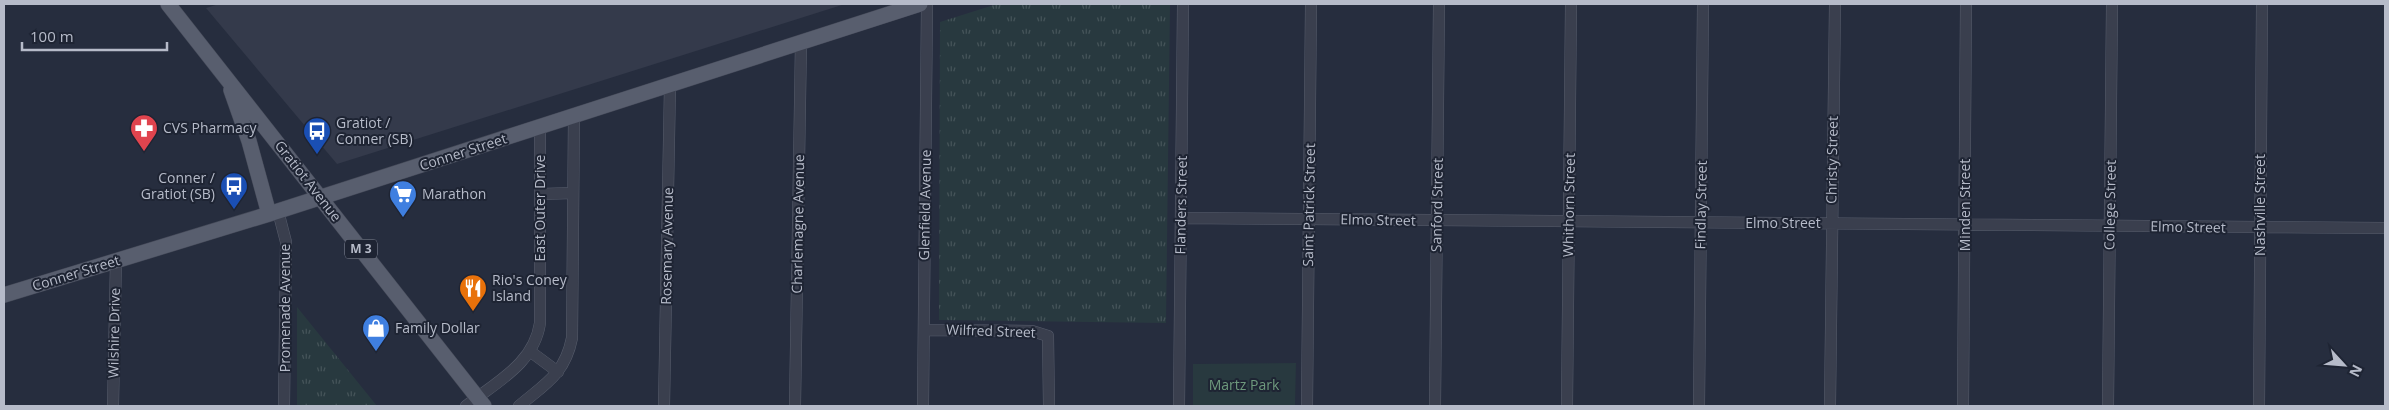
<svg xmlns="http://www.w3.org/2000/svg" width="2389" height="410" font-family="'Open Sans',sans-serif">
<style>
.airport{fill:#343a4b}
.grass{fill:url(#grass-tufts)}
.park{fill:#28393f}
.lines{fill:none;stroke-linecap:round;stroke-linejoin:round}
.minor-casing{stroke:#575d6c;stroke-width:12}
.major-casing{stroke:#434857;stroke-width:16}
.minor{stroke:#3a3f4e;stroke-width:11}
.major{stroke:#585e6e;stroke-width:15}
.labels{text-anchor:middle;stroke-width:4;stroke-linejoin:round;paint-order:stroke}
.shield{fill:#1e2433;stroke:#888e9c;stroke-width:1}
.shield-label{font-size:12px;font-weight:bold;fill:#b6bbc9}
.poi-label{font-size:14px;fill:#b6bbc9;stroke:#1e2433;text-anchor:start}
.street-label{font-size:14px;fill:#b6bbc9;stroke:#1e2433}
.park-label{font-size:14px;fill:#6e997d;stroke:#1e2433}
</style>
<defs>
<pattern id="grass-tufts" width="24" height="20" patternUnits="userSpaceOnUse" patternTransform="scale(1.25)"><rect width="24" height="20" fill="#28393f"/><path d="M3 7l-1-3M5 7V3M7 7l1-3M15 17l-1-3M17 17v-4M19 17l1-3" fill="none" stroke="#455459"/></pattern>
</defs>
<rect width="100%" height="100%" fill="#262d3e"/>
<path class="airport" d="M219 4H845L337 164 206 8Z"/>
<path class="grass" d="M997 4H1170L1166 323 939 320 940 22Z
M297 307 377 406H297Z"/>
<path class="park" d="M1296 363 1295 406H1193V364Z"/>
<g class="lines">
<g class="minor-casing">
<path id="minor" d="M541 194 573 193
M278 211 286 242 284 406
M1181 218 2385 228
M924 330 1032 331 1048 336 1049 406
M531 352 558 372
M113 406 116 260
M466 406C496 382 534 364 540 323V127
M519 406C545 384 565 374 572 338L574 116
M664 406 670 86
M795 406 801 42
M923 406 927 4
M1179 406 1183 4
M1307 406 1311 4
M1435 406 1439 4
M1567 406 1571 4
M1699 406 1703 4
M1830 406 1835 4
M1963 406 1966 4
M2108 406 2112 4
M2259 406 2262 4"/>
</g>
<g class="major-casing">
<path id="major" d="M168 4 484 406
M231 90 249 141 269 214
M4 295 269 214 920 4"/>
</g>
<use href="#minor" class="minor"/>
<use href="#major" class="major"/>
</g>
<defs>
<g id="pharmacy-pin" transform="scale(1.4375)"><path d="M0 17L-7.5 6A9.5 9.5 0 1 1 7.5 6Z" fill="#e0444e" stroke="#1e2433"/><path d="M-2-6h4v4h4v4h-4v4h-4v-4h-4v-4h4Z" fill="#fff"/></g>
<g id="bus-pin" transform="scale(1.4375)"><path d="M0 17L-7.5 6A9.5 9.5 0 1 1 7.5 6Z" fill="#1a4fb4" stroke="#1e2433"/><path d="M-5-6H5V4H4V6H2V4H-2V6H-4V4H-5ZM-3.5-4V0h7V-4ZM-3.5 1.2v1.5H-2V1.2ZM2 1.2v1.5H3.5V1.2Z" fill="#fff"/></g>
<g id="supermarket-pin" transform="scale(1.4375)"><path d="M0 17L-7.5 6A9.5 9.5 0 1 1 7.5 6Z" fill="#3f7fe0" stroke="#1e2433"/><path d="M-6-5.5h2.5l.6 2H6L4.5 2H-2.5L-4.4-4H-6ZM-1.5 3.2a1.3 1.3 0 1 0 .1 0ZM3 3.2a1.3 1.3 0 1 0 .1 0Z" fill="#fff"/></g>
<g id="restaurant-pin" transform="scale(1.4375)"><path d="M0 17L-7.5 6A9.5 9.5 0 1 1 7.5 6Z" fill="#e8710a" stroke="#1e2433"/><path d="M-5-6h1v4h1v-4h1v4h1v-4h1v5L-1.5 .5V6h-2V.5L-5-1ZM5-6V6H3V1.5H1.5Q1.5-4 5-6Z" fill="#fff"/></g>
<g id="shop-pin" transform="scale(1.4375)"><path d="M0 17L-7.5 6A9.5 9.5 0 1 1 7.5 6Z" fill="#3f7fe0" stroke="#1e2433"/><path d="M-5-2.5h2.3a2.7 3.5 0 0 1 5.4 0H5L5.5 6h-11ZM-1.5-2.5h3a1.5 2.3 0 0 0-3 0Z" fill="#fff"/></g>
</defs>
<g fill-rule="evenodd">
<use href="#pharmacy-pin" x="144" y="128"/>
<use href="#bus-pin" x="317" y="131"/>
<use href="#bus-pin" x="234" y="186"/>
<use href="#supermarket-pin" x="403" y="194"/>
<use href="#restaurant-pin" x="473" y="288"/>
<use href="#shop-pin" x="376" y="328"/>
</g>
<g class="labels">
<rect class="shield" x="345" y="239.5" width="32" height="19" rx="4"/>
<g class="shield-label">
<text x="361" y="253">M 3</text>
</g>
<g class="poi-label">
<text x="336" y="128">Gratiot /<tspan x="336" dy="16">Conner (SB)</tspan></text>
<text x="163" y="133">CVS Pharmacy</text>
<text x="215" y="183" text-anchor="end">Conner /<tspan x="215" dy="16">Gratiot (SB)</tspan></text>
<text x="422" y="199">Marathon</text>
<text x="492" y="285">Rio's Coney<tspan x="492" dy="16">Island</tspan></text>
<text x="395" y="333">Family Dollar</text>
</g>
<g class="street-label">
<text transform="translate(463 152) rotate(-18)" y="5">Conner Street</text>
<text transform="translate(1832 160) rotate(-89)" y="5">Christy Street</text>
<text transform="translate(308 181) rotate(52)" y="5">Gratiot Avenue</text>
<text transform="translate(925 205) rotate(-89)" y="5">Glenfield Avenue</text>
<text transform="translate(1181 205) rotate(-89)" y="5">Flanders Street</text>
<text transform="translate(1309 205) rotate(-89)" y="5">Saint Patrick Street</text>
<text transform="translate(1437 205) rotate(-89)" y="5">Sanford Street</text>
<text transform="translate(1569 205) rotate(-89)" y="5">Whithorn Street</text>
<text transform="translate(1701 205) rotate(-89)" y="5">Findlay Street</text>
<text transform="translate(1965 205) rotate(-90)" y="5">Minden Street</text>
<text transform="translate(2110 205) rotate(-89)" y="5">College Street</text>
<text transform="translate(2260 205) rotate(-90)" y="5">Nashville Street</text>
<text transform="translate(540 208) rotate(-90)" y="5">East Outer Drive</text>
<text transform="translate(1378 220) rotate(1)" y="5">Elmo Street</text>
<text x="1783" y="228">Elmo Street</text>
<text transform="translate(798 224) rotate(-89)" y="5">Charlemagne Avenue</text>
<text transform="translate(2188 227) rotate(1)" y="5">Elmo Street</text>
<text transform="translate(667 246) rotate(-89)" y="5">Rosemary Avenue</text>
<text transform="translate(76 273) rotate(-17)" y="5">Conner Street</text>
<text transform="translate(285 308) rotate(-90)" y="5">Promenade Avenue</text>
<text transform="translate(991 331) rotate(2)" y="5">Wilfred Street</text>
<text transform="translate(114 333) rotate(-89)" y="5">Wilshire Drive</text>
</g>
<g class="park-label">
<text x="1244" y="390">Martz Park</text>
</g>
</g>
<rect width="2389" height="410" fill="none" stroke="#b6bbc9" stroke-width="10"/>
<g transform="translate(2344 365) rotate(116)" stroke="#1e2433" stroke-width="4" paint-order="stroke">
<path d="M0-4L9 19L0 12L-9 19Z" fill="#b6bbc9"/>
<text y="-8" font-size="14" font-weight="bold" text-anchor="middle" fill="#b6bbc9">N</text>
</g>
<path d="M22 42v8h145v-8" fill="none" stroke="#b6bbc9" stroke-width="2.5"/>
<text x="30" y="42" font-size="15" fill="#b6bbc9" stroke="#1e2433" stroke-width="4" paint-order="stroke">100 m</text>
</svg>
